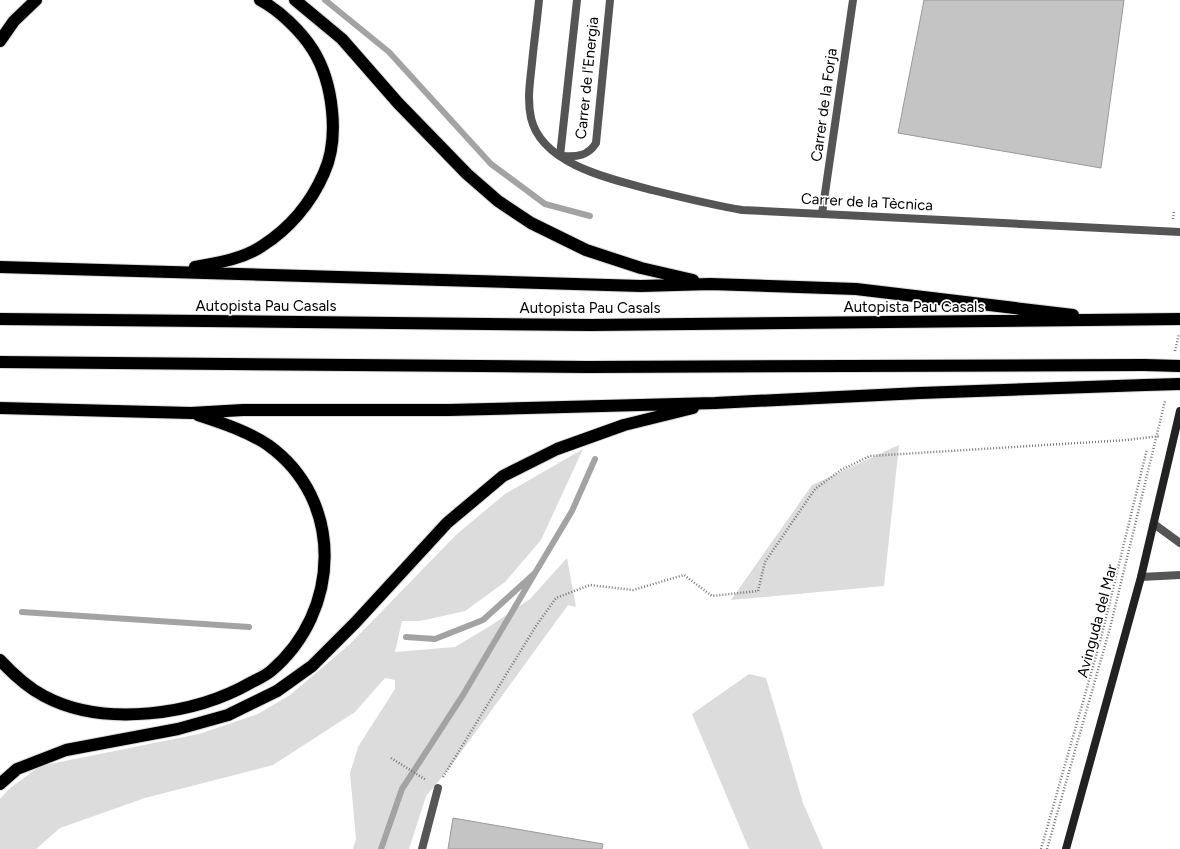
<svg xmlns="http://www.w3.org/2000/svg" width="1180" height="849" font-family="Figtree,sans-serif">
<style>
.green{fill:#dcdcdc}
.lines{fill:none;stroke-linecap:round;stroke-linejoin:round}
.stream{stroke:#a3a3a3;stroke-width:6}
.building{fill:#c4c4c4;stroke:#999}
.highway-casing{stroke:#dbdbdb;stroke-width:14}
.path{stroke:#777;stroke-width:2.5;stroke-dasharray:1 2;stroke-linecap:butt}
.lane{stroke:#555;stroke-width:8}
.street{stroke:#555;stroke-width:8}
.secondary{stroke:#222;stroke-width:8}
.highway{stroke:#000;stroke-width:12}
.highway-bridge-casing{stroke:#dbdbdb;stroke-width:14;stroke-linecap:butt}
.highway-bridge{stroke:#000;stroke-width:12}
.labels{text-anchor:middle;stroke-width:3.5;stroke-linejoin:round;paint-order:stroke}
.street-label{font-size:15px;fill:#000;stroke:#fff}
</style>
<rect width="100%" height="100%" fill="#fff"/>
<path class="green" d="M899 445 884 586 731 600 812 485Z
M583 449 541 540 505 582 465 611 420 621H402L395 652 455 647 490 626 530 599 567 558 576 607 568 605 448 770 426 796 409 849H353L356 839 350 773 358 747 395 689V680L385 678 355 712 273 765 145 798 60 828 36 849H0V799L9 789 40 766 199 734 258 714 290 695 349 645 457 534 505 494Z
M749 674 766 678 803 803 823 849H749L692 714Z"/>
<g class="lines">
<path class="stream" d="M325 0 389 52 491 164 545 204 590 216
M22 612 249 627
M406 637 435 639 483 620 535 573 572 511 595 459
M381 849 402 789 463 695 535 573"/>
</g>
<path class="building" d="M924 0H1124L1101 168 898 133Z
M453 818 603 844 602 849H448Z"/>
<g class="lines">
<g class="highway-casing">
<path id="highway" d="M295 0 342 39 398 103 467 174 498 201 531 223 586 250 641 268 693 280
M0 41 14 21 36 0
M0 267 641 286 710 284 856 289 1073 315
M195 267C217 263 243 259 262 246 289 229 311 203 324 173 340 138 333 82 313 50 301 31 279 10 260 0
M0 319 591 325 1180 319
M0 362 587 367 1144 365
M0 408 191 413 243 410H449L715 403 920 393 1145 385
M0 660C13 674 27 687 44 696 104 728 195 715 252 682 258 679 265 676 271 671 341 612 345 500 268 445 247 431 222 423 198 415
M0 784 17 769 66 750 178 729 228 715 277 691 312 666 355 623 447 523 503 476 557 449 624 425 693 408"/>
</g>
<path class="path" d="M1173 219 1174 211
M1175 351 1179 334
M391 758 426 780
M443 777 536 626 556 598 590 585 633 590 684 575 712 596 758 591 765 562 815 489 841 470 870 456 1126 440 1160 436
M1041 849 1100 642 1147 449
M1047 849 1110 628 1165 401"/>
<path class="lane" d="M560 156 577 0"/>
<path class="street" d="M539 0C537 21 534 42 532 63 530 82 527 99 531 118 542 166 615 180 656 191 684 198 713 205 742 210L1180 232
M563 156C577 157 588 156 596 143L610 0
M822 214 853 0
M1154 524 1180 543
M1141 577 1180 575
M422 849 438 788"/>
<path class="secondary" d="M1066 849 1141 577 1180 411"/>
<use href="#highway" class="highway"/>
<g class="highway-bridge-casing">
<path id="highway-bridge" d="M1144 365 1180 366
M1145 385 1180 384"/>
</g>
<use href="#highway-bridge" class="highway-bridge"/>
</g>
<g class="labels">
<g class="street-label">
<text transform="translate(587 78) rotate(-84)" y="5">Carrer de l'Energia</text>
<text transform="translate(824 105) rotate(-82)" y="5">Carrer de la Forja</text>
<text transform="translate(867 202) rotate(3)" y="5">Carrer de la Tècnica</text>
<text x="266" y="311">Autopista Pau Casals</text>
<text x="914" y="312">Autopista Pau Casals</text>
<text x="590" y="313">Autopista Pau Casals</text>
<text transform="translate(1097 621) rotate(-75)" y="5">Avinguda del Mar</text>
</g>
</g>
</svg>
